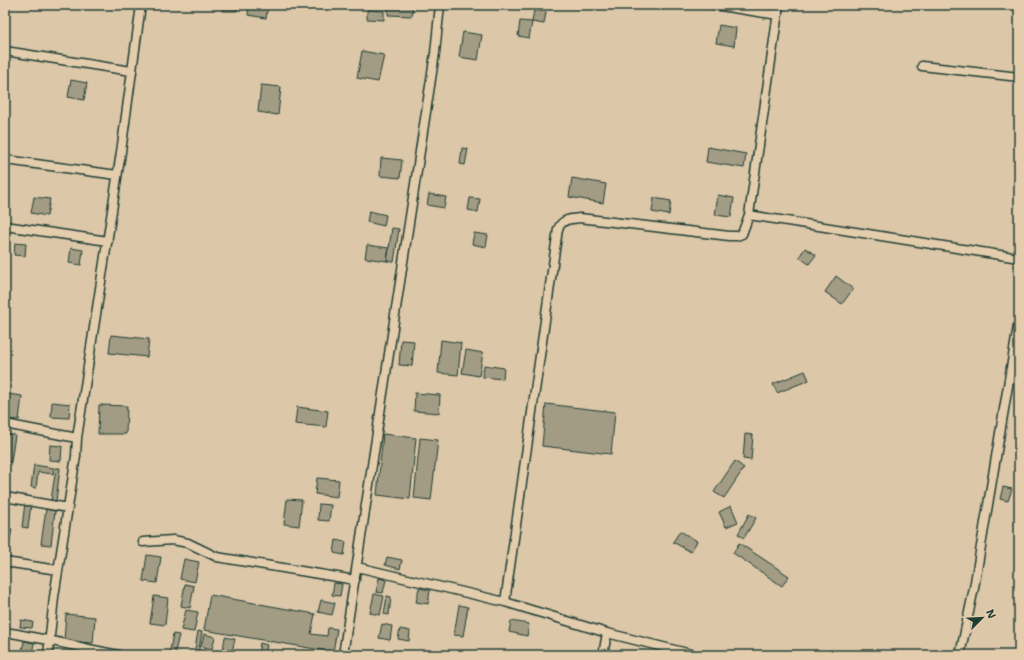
<svg xmlns="http://www.w3.org/2000/svg" width="1024" height="660" font-family="'Shantell Sans',sans-serif">
<style>
.building{fill:#a29c84;stroke:#1f3d34}
.lines{fill:none;stroke-linecap:round;stroke-linejoin:round}
.street-casing{stroke:#1f3d34;stroke-width:11}
.street{stroke:#e4cdad;stroke-width:8}
</style>
<rect width="100%" height="100%" fill="#dcc7a8"/>
<filter id="ink" filterUnits="userSpaceOnUse"><feTurbulence type="fractalNoise" baseFrequency=".025" numOctaves="2"/><feDisplacementMap in="SourceGraphic" scale="8" xChannelSelector="R" yChannelSelector="G"/><feConvolveMatrix kernelMatrix="1 2 1 2 8 2 1 2 1" color-interpolation-filters="sRGB"/></filter>
<g filter="url(#ink)">
<path class="building" d="M222 5H237V11H222Z
M249 5H268L266 18 248 15Z
M388 5H413L412 16 388 15Z
M519 5H534V10L519 7Z
M367 10 384 11V20L367 19Z
M534 10 546 12 544 24 532 22Z
M520 21 532 22 529 38 518 36Z
M719 25 736 28 734 46 716 43Z
M463 32 482 35 478 60 459 57Z
M362 51 384 55 378 82 357 78Z
M71 80 87 83 84 100 68 97Z
M261 85 281 87 278 115 258 112Z
M5 91 8 92 5 111Z
M708 147 746 154 744 168 706 162Z
M462 148 468 149 465 165 460 164Z
M381 158 402 160 400 178 380 176Z
M572 178 606 184 603 203 569 197Z
M429 194 446 197 444 208 427 205Z
M718 195 734 198 731 217 715 215Z
M34 197 50 199 47 216 31 213Z
M470 198 480 199 478 212 468 210Z
M654 198 671 201 669 215 652 212Z
M369 211 386 215 384 226 367 222Z
M392 228 399 229 394 262 387 261Z
M474 233 488 235 486 247 472 244Z
M15 243 26 244 25 256 14 255Z
M367 245 389 248 387 261 365 258Z
M71 248 83 250 81 265 69 263Z
M805 248 816 255 809 264 799 257Z
M836 276 853 289 842 304 825 292Z
M111 335 149 339 147 357 109 353Z
M401 340 414 341 412 366 399 365Z
M441 340 461 343 458 375 438 373Z
M466 350 483 353 479 376 462 373Z
M484 365 504 368 503 379 483 377Z
M805 371 809 380 777 393 773 384Z
M1019 377V400H1016Z
M415 393 440 395 439 413 414 411Z
M8 394 22 396 19 420 6 419Z
M52 402 70 404 69 418 51 417Z
M546 404 615 412 611 454 542 446Z
M99 405 127 406 126 434H98Z
M297 407 328 411 326 427 295 424Z
M5 434 15 435 11 462H5Z
M383 434 416 438 410 499 377 495Z
M745 434 753 435 751 460 743 459Z
M420 438 438 440 431 500 414 498Z
M50 445 62 446 61 461 49 460Z
M735 461 744 468 724 498 714 492Z
M34 465 54 468 53 474 38 472 36 488 31 487Z
M56 468H60L56 501 51 500Z
M317 478 339 480 337 497 315 494Z
M1003 487 1012 489 1008 501 1000 499Z
M287 499 302 500 299 526 284 524Z
M25 503 31 504 28 528 22 527Z
M319 504 331 505 329 521 318 520Z
M731 506 738 522 726 527 719 512Z
M46 509 55 511 51 545 41 544Z
M749 514 756 518 744 538 738 534Z
M5 528 12 529 9 545H5Z
M680 531 697 541 691 552 673 542Z
M336 540 346 542 344 555 334 553Z
M739 543 789 576 782 586 733 553Z
M147 555 161 557 157 583 143 581Z
M387 557 402 560 400 569 385 565Z
M184 559 199 562 195 582 180 579Z
M379 578 386 580 383 593 376 592Z
M334 583 342 584 340 596 332 595Z
M185 584 194 586 190 608 181 606Z
M419 588 430 590 428 604 416 602Z
M374 594 384 596 380 615 370 613Z
M210 595 315 614 311 634 327 636 328 628 337 629 333 652 204 630Z
M154 596 168 598 165 625 150 623Z
M387 596 391 597 389 615 384 614Z
M321 600 335 603 332 615 318 612Z
M459 605 468 607 463 636 454 635Z
M186 610 198 612 194 632 181 630Z
M66 614 95 617 93 643 64 641Z
M21 620 33 622 32 628 20 627Z
M511 621 529 624 527 636 509 632Z
M382 624 392 626 390 640 379 638Z
M400 629 410 631 409 641 398 639Z
M198 631 202 632 198 655H194Z
M173 634 179 635 175 652 187 655H169Z
M204 634 215 637 212 649 201 646Z
M225 637 235 639 232 652 223 650Z
M24 641 34 643 32 655H21Z
M260 643 267 645 265 655H258Z"/>
<g class="lines">
<g class="street-casing">
<path id="street" d="M714 5 778 15
M5 51 131 71
M922 66 1019 77
M6 160 117 175
M749 215 1019 258
M5 226 108 241
M5 424 77 438
M5 497 68 508
M143 542 173 540 188 543 217 557 355 580
M5 562 58 570
M357 567 505 602 607 633 695 655
M505 602 558 229C562 219 570 219 580 218L729 236H737L742 234 749 215 779 5
M5 632C43 638 81 648 119 655
M48 655 54 597 76 456 77 438 121 152 141 5
M343 655 435 53 440 5
M603 655 607 633
M960 655 974 588 1019 320"/>
</g>
<use href="#street" class="street"/>
</g>
</g>
<rect width="1024" height="660" fill="none" stroke="#e4cdad" stroke-width="20"/>
<rect x="10" y="10" width="1004" height="640" fill="none" stroke="#1f3d34" stroke-width="1.5" filter="url(#ink)"/>
<g transform="translate(982 618) rotate(66)" stroke="#e4cdad" stroke-width="3" paint-order="stroke">
<path d="M0-3L7 15L0 10L-7 15Z" fill="#1f3d34"/>
<text y="-6" font-size="11" font-weight="bold" text-anchor="middle" fill="#1f3d34">N</text>
</g>
</svg>
